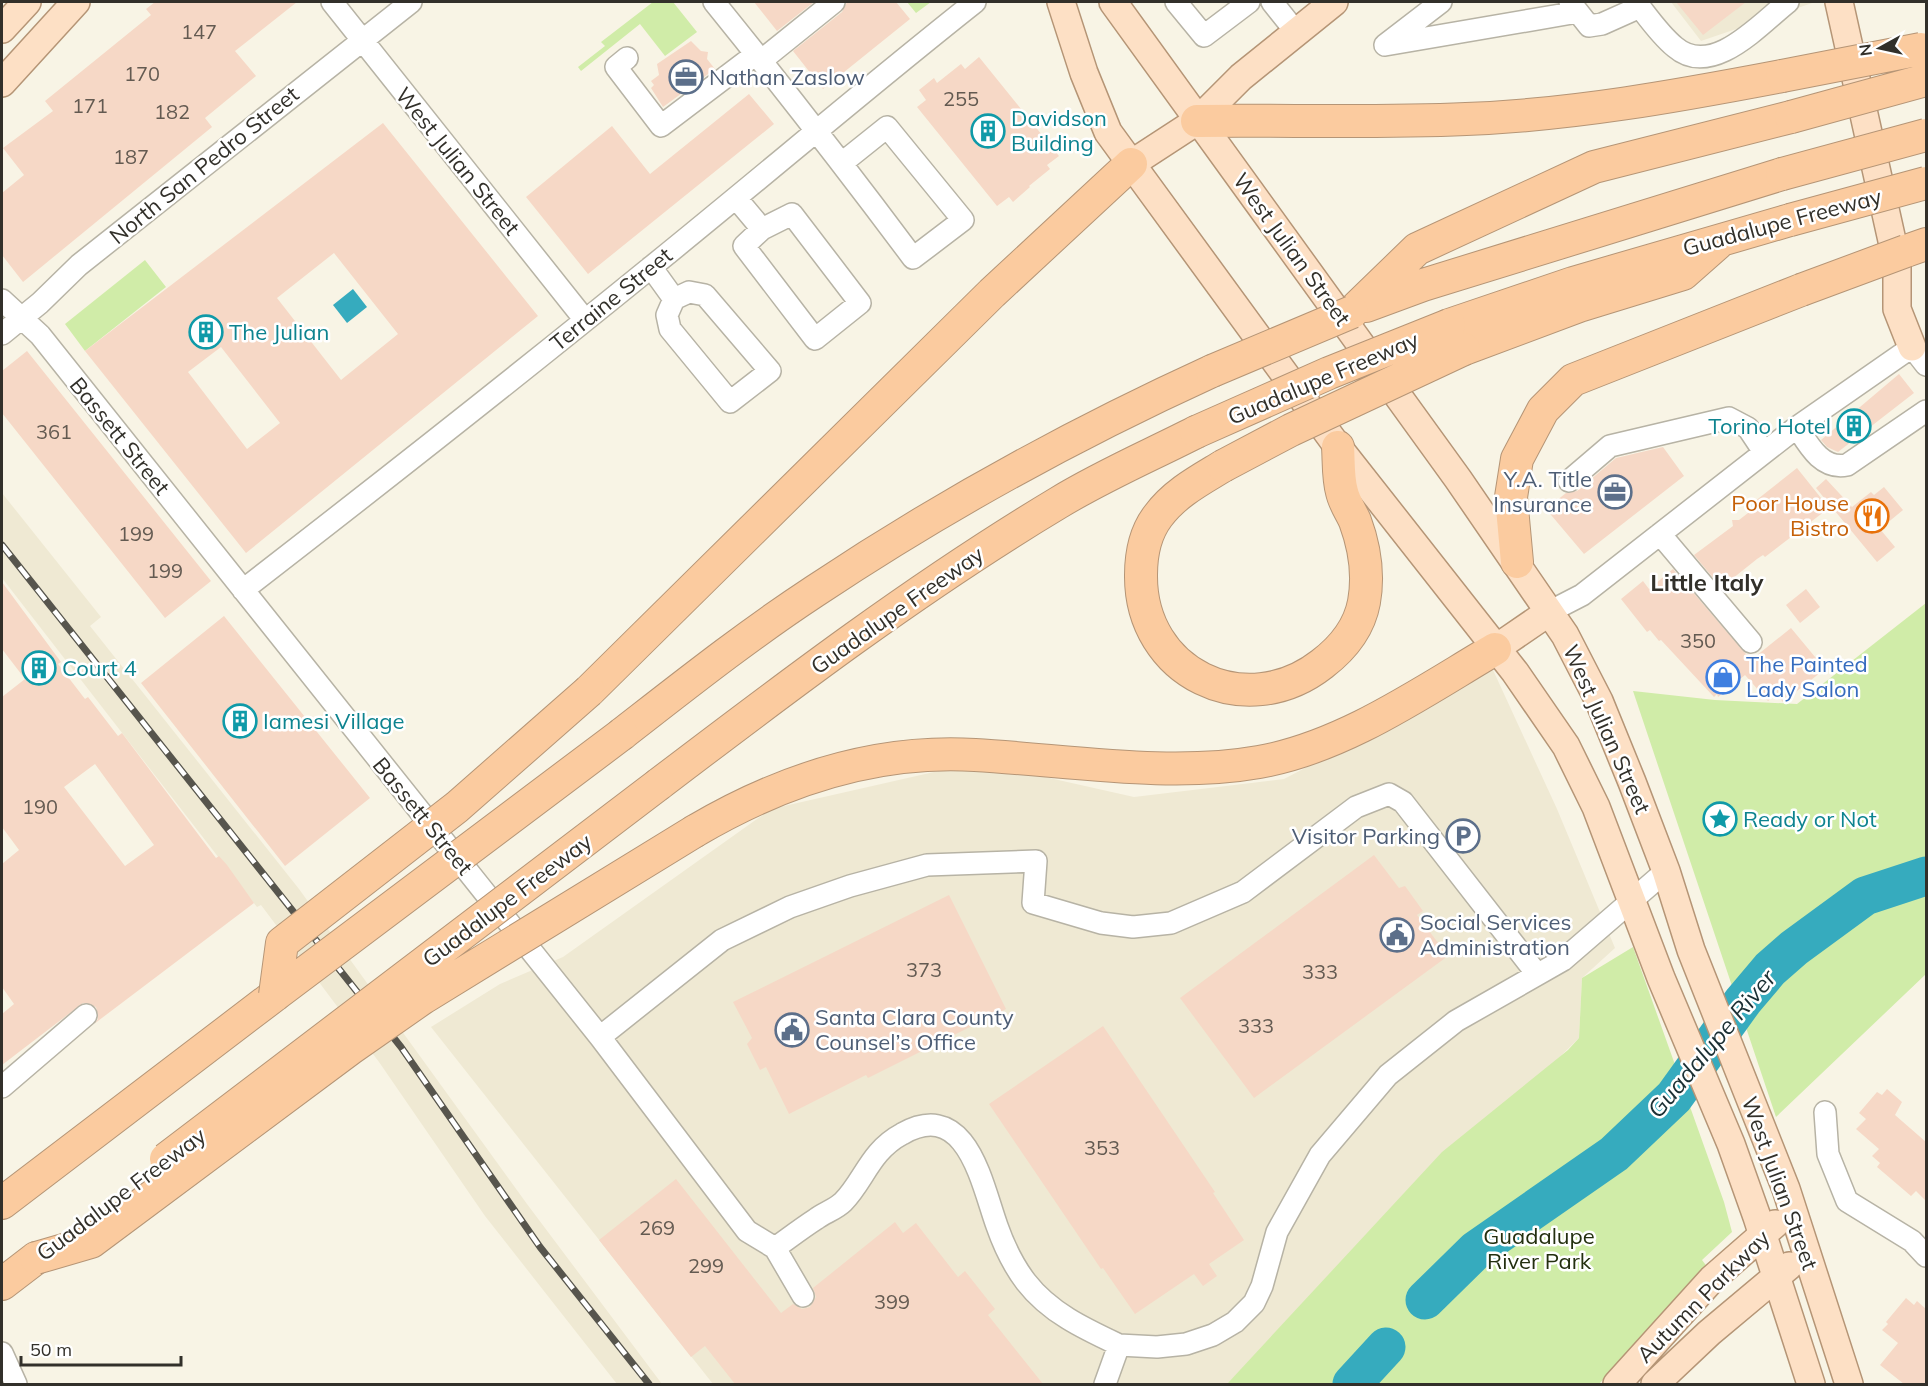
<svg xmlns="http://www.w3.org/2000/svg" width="1928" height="1386" font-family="Mulish,sans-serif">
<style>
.built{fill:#efe9d3}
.green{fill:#d0eca8}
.water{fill:#36abbe}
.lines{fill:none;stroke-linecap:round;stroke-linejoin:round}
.river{stroke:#36abbe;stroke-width:39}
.building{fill:#f6d8c6;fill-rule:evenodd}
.minor-casing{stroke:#b7b3a5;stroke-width:24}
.major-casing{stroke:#b59576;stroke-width:30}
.highway-casing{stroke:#b59576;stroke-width:34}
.minor{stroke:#fff;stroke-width:21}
.major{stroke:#fde0c5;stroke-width:27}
.highway{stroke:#fbcb9f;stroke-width:32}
.rail-casing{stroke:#57554d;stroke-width:7}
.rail{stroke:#fff;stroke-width:4.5;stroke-dasharray:14;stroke-linecap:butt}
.highway-bridge-casing{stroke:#b59576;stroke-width:34;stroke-linecap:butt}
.highway-bridge{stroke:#fbcb9f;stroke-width:32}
.labels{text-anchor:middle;stroke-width:5;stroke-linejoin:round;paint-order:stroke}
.number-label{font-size:20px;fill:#635a51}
.service-label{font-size:22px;fill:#4e5e75;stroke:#fff;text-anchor:start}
.culture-label{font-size:22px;fill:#0d838f;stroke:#fff;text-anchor:start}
.street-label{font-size:22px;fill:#32302a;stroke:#fff}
.food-label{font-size:22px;fill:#c56008;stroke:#fff;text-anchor:end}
.shop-label{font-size:22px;fill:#366cbe;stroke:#fff;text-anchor:start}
.park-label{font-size:22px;fill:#232f0f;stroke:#fff}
.neighbourhood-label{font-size:24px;font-weight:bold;fill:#32302a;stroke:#fff}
.water-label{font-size:24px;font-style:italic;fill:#1b2f33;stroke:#fff}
</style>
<rect width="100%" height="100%" fill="#f8f4e5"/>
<path class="built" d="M1671 2H1815L1701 41Z
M2 493 101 617 90 626 299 889 527 1204 662 1384H617L485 1216 379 1062 261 905 257 907 2 578Z
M1493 670 1557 809 1615 948 1582 978 1579 1038 1227 1384H713L431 1027 500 984 563 957 771 809 978 762 1134 797 1284 779Z"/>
<path class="green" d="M653 2H673L697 32 665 56 640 24 581 71 578 67 605 46 601 42Z
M907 2H931L916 13Z
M145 260 166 287 85 351 65 324Z
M1926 603V974L1776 1117 1633 691 1715 700 1797 704Z
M1633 947 1724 1202 1732 1232 1702 1260 1708 1268 1599 1384H1227L1442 1152 1568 1050 1579 1038 1582 978Z"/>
<path class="water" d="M353 289 367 307 347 323 333 305Z"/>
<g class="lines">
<path class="river" d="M1425 1300 1476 1250 1614 1154 1674 1097 1743 1001 1770 969 1794 948 1865 896 1926 876
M1352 1384 1386 1347"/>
</g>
<path class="building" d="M155 2H297L235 51 256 76 205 118 212 127 23 282 2 255V193L24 175 3 148 53 111 45 101 151 15 146 9Z
M754 2H814L777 31Z
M847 2H896L910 19 823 89 793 51 842 12Z
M1676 2H1746L1703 35Z
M691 41 701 51 708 52 707 59 715 69 663 107 651 88 654 85 651 81 659 75 657 64Z
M979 57 1059 156 1047 165 1050 169 1029 186 1030 187 1013 202 1009 197 997 206 917 107 926 100 919 90 934 78 937 83 961 64 965 69Z
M749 94 774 124 588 274 526 197 612 126 650 174Z
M383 123 538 316 246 553 85 351ZM334 253 398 334 341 380 277 298ZM221 347 280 423 247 449 188 372Z
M27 351 211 581 165 618 2 413V371Z
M1899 374 1914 393 1838 452 1827 447 1821 440Z
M1663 447 1684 476 1584 554 1546 509 1566 493 1577 491 1616 458Z
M1797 468 1829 508 1765 557 1763 555 1757 559 1727 583 1730 588 1725 592 1694 555 1733 526 1732 520H1739L1757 506 1754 502Z
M1826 479 1852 507 1871 492 1874 495 1884 487 1903 510 1880 529 1895 547 1877 562 1816 488Z
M1673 569 1746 654 1756 656 1791 628 1825 669 1783 702 1776 694 1768 701 1745 675 1718 697 1717 694 1714 697 1661 640 1659 641 1650 630 1647 632 1621 599 1643 581 1649 589Z
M2 582 61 662 58 664 85 699 88 697 118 736 122 733 216 858 219 856 227 865 254 903 94 1024 98 1019 96 1007 83 1003 2 1065V1014L14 1004 2 987V864L19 850 2 827V697L25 679 2 649ZM95 764 154 845 125 866 64 787Z
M1806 589 1820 607 1800 623 1786 605Z
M224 616 370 798 285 866 141 683Z
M1374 855 1399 888 1405 886 1423 911 1417 915 1448 956 1254 1098 1180 998Z
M949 895 1006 1009 868 1078 866 1075 789 1114 766 1067 760 1070 747 1044 752 1038 733 1002Z
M1103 1026 1215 1192 1213 1193 1244 1240 1209 1264 1217 1276 1203 1286 1194 1274 1135 1314 1103 1268 1101 1269 989 1104Z
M1887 1089 1902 1102 1895 1115 1926 1142V1201L1916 1191 1911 1196 1877 1167 1880 1163 1872 1156 1879 1149 1856 1129 1866 1119 1859 1113 1877 1092 1882 1095Z
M676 1179 781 1313 793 1304 802 1309 810 1307 816 1297 813 1288 895 1222 903 1233 916 1223 958 1277 965 1271 995 1309 988 1315 1043 1384H735L705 1346 691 1357 599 1240Z
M1906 1298 1914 1305 1917 1301 1926 1309V1384H1904L1880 1365 1898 1343 1882 1330 1888 1324 1886 1322Z"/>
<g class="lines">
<g class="minor-casing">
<path id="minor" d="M332 2 585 320
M714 2C782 86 848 171 913 258L963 220 887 127 842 163
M1176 2 1204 36 1249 2
M1272 2 1296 32
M1441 2 1385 45 1578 12
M1570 2 1589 26 1602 24 1640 7
M1636 2C1648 17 1660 35 1675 47 1712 79 1760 24 1788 2
M627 58 616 67 661 126 756 54
M762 60 834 2
M736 198 762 229 744 246 815 339 860 303 792 214 762 229
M651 267 674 299 667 315 670 329 730 402 770 371 705 295 689 292 674 299
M2 300 40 335 600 1037 747 1231 775 1248
M2 334 40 303 79 265 411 2
M1797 427C1809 446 1822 470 1847 465L1926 411
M1569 481 1610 446 1729 418 1748 428 1764 452
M1660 534 1751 642
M243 590C380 484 516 377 650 268 759 180 865 89 975 2
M1549 612 1582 595 1797 427 1912 347 1926 365
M600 1037 722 940 790 907 850 886 927 865 1036 861 1033 903 1101 923 1133 927 1171 923 1243 892 1356 807 1389 794 1403 802 1537 974
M2 1087 86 1015
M1825 1112 1828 1154 1847 1201 1912 1241 1926 1256
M803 1296 775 1248C789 1238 802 1228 816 1219 824 1213 836 1209 843 1202 864 1181 870 1151 902 1134 967 1097 982 1185 997 1226 1004 1246 1013 1265 1026 1282 1050 1313 1085 1329 1119 1345L1105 1384
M1119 1345 1157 1347 1186 1344 1213 1335 1235 1322 1254 1303 1262 1286 1277 1232 1320 1155 1388 1075 1456 1021 1563 960 1666 871
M2 1353 16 1384"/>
</g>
<g class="major-casing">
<path id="major" d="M1061 2 1084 73 1108 132 1338 447 1515 672 1566 746 1596 807 1661 978 1731 1144 1757 1217 1811 1384
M1113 2 1458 479 1565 635 1599 701 1632 782 1666 871 1691 950 1786 1189 1849 1384
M1839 2 1897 263V309L1912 347
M2 29 27 2
M2 83 76 2
M1131 164 1197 121 1241 77 1334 2
M1495 649 1549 612
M1617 1384 1712 1279 1775 1224
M1655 1384 1709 1333 1789 1266"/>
</g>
<g class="highway-casing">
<path id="highway" d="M1197 121C1287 120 1377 123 1466 119 1572 115 1677 96 1782 76
M1906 251 1926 244
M1366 306 1423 285 1782 174
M1352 312 1417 249 1594 167 1791 117
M1449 325 1573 283 1790 220
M1464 349 1579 306 1683 274 1717 244
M1223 466C1200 480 1175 493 1158 516 1145 533 1141 554 1141 575 1140 673 1245 724 1322 664 1343 648 1359 629 1364 602 1369 574 1365 548 1355 521 1351 512 1344 502 1342 492 1338 478 1339 461 1338 447
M1517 562 1511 497 1517 459 1543 410 1573 380 1801 290
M589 691 992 293 1131 164
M622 734C685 685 748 635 815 591 941 507 1074 434 1212 371
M659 784C789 685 918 587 1058 503 1102 476 1151 455 1196 432
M695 831C780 781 875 749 975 755 1066 760 1169 778 1259 762 1344 747 1422 692 1495 649
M2 1203 275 995
M2 1284 36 1258"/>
</g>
<use href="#minor" class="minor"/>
<use href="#major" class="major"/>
<use href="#highway" class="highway"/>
<g class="rail-casing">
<path id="rail" d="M2 545 401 1047 540 1247 649 1384"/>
</g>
<use href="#rail" class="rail"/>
<g class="highway-bridge-casing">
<path id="highway-bridge" d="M1782 76 1921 49
M1791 117 1926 80
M1782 174 1926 135
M1790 220 1926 183
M1801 290 1906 251
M1212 371 1352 312
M1196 432 1329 373 1449 325
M1223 466 1291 430 1464 349
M275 995 282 943 457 807 589 691
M275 995 622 734
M166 1159 659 784
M36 1258 91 1242 350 1049 423 998 695 831"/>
</g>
<use href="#highway-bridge" class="highway-bridge"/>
</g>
<defs>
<g id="office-ring" transform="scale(1.725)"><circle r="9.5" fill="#fff" stroke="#5c6f8a" stroke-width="1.5"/><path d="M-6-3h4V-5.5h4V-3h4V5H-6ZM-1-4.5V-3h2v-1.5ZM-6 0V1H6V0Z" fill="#5c6f8a"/></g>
<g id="building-ring" transform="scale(1.725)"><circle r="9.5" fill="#fff" stroke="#0f9aa8" stroke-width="1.5"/><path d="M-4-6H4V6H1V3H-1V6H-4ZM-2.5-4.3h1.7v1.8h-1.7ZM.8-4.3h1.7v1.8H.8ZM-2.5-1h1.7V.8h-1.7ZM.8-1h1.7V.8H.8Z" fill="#0f9aa8"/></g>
<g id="restaurant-ring" transform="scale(1.725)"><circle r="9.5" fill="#fff" stroke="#e8710a" stroke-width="1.5"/><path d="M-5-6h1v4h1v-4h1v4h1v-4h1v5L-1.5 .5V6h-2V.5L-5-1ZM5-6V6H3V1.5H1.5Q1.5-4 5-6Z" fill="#e8710a"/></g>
<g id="shop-ring" transform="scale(1.725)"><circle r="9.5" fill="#fff" stroke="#3f7fe0" stroke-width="1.5"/><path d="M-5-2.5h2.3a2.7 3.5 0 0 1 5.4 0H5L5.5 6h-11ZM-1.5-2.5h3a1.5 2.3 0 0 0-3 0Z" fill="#3f7fe0"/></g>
<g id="sight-ring" transform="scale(1.725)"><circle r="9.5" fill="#fff" stroke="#0f9aa8" stroke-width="1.5"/><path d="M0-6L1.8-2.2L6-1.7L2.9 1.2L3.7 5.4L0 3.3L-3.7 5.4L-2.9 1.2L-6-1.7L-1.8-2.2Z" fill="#0f9aa8"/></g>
<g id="parking-ring" transform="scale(1.725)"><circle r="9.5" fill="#fff" stroke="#5c6f8a" stroke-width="1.5"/><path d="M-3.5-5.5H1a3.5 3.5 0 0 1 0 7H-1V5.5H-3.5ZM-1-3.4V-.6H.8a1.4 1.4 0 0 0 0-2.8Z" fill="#5c6f8a"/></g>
<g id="civic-ring" transform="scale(1.725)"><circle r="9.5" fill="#fff" stroke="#5c6f8a" stroke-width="1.5"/><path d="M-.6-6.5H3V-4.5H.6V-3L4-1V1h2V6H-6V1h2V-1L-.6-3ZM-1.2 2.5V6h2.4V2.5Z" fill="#5c6f8a"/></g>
</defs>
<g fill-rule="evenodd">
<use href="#office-ring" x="686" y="77"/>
<use href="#building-ring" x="988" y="131"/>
<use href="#building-ring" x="206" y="332"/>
<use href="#building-ring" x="1854" y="426"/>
<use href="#office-ring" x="1615" y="492"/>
<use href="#restaurant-ring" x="1872" y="516"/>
<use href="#building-ring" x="39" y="668"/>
<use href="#shop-ring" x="1723" y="677"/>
<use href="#building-ring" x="240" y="721"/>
<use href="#sight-ring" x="1720" y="819"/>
<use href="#parking-ring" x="1463" y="836"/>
<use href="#civic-ring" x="1397" y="935"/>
<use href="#civic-ring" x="792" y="1030"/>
</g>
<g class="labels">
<g class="number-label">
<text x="199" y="39">147</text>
<text x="142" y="81">170</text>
<text x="961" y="106">255</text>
<text x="90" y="113">171</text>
<text x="172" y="119">182</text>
<text x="131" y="164">187</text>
<text x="54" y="439">361</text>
<text x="136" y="541">199</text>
<text x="165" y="578">199</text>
<text x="1698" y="648">350</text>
<text x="40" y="814">190</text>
<text x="924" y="977">373</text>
<text x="1320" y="979">333</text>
<text x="1256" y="1033">333</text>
<text x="1102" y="1155">353</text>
<text x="657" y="1235">269</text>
<text x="706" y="1273">299</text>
<text x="892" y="1309">399</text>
</g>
<g class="service-label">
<text x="709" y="85">Nathan Zaslow</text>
<text x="1592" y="487" text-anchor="end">Y.A. Title<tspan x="1592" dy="25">Insurance</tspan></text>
<text x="1440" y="844" text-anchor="end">Visitor Parking</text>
<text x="1420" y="930">Social Services<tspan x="1420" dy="25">Administration</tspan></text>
<text x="815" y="1025">Santa Clara County<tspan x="815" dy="25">Counsel’s Office</tspan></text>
</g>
<g class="culture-label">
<text x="1011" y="126">Davidson<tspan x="1011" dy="25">Building</tspan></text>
<text x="229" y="340">The Julian</text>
<text x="1831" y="434" text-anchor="end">Torino Hotel</text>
<text x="62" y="676">Court 4</text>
<text x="263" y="729">Iamesi Village</text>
<text x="1743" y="827">Ready or Not</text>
</g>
<g class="street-label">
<text transform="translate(458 161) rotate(51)" y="8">West Julian Street</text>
<text transform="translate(204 165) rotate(-39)" y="8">North San Pedro Street</text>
<text transform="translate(1782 222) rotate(-15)" y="8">Guadalupe Freeway</text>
<text transform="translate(1292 249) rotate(54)" y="8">West Julian Street</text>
<text transform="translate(611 299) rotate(-39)" y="8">Terraine Street</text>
<text transform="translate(1323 378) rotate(-23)" y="8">Guadalupe Freeway</text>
<text transform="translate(120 436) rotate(51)" y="8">Bassett Street</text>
<text transform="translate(897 610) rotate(-35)" y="8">Guadalupe Freeway</text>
<text transform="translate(1607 729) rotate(66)" y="8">West Julian Street</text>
<text transform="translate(423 816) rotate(51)" y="8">Bassett Street</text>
<text transform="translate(507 900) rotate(-37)" y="8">Guadalupe Freeway</text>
<text transform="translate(1780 1183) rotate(70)" y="8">West Julian Street</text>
<text transform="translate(121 1194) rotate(-37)" y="8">Guadalupe Freeway</text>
<text transform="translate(1703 1296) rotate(-45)" y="8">Autumn Parkway</text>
</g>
<g class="food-label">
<text x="1849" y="511">Poor House<tspan x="1849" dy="25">Bistro</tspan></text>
</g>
<g class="shop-label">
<text x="1746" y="672">The Painted<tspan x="1746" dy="25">Lady Salon</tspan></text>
</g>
<g class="park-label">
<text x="1539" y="1244">Guadalupe<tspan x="1539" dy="25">River Park</tspan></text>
</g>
<g class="neighbourhood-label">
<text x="1707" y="591">Little Italy</text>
</g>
<g class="water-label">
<text transform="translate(1712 1044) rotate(-50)" y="8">Guadalupe River</text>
</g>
</g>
<rect width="1928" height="1386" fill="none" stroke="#32302a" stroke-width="6"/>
<g transform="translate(1880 48) rotate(262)" stroke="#ffffff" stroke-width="4.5" paint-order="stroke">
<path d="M0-4.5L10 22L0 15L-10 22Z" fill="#32302a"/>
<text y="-9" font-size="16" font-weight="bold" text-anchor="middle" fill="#32302a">N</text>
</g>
<path d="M21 1356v9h160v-9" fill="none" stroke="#32302a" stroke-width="3"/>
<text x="30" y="1356" font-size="18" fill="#32302a" stroke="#ffffff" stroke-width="4.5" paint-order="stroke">50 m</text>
</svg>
